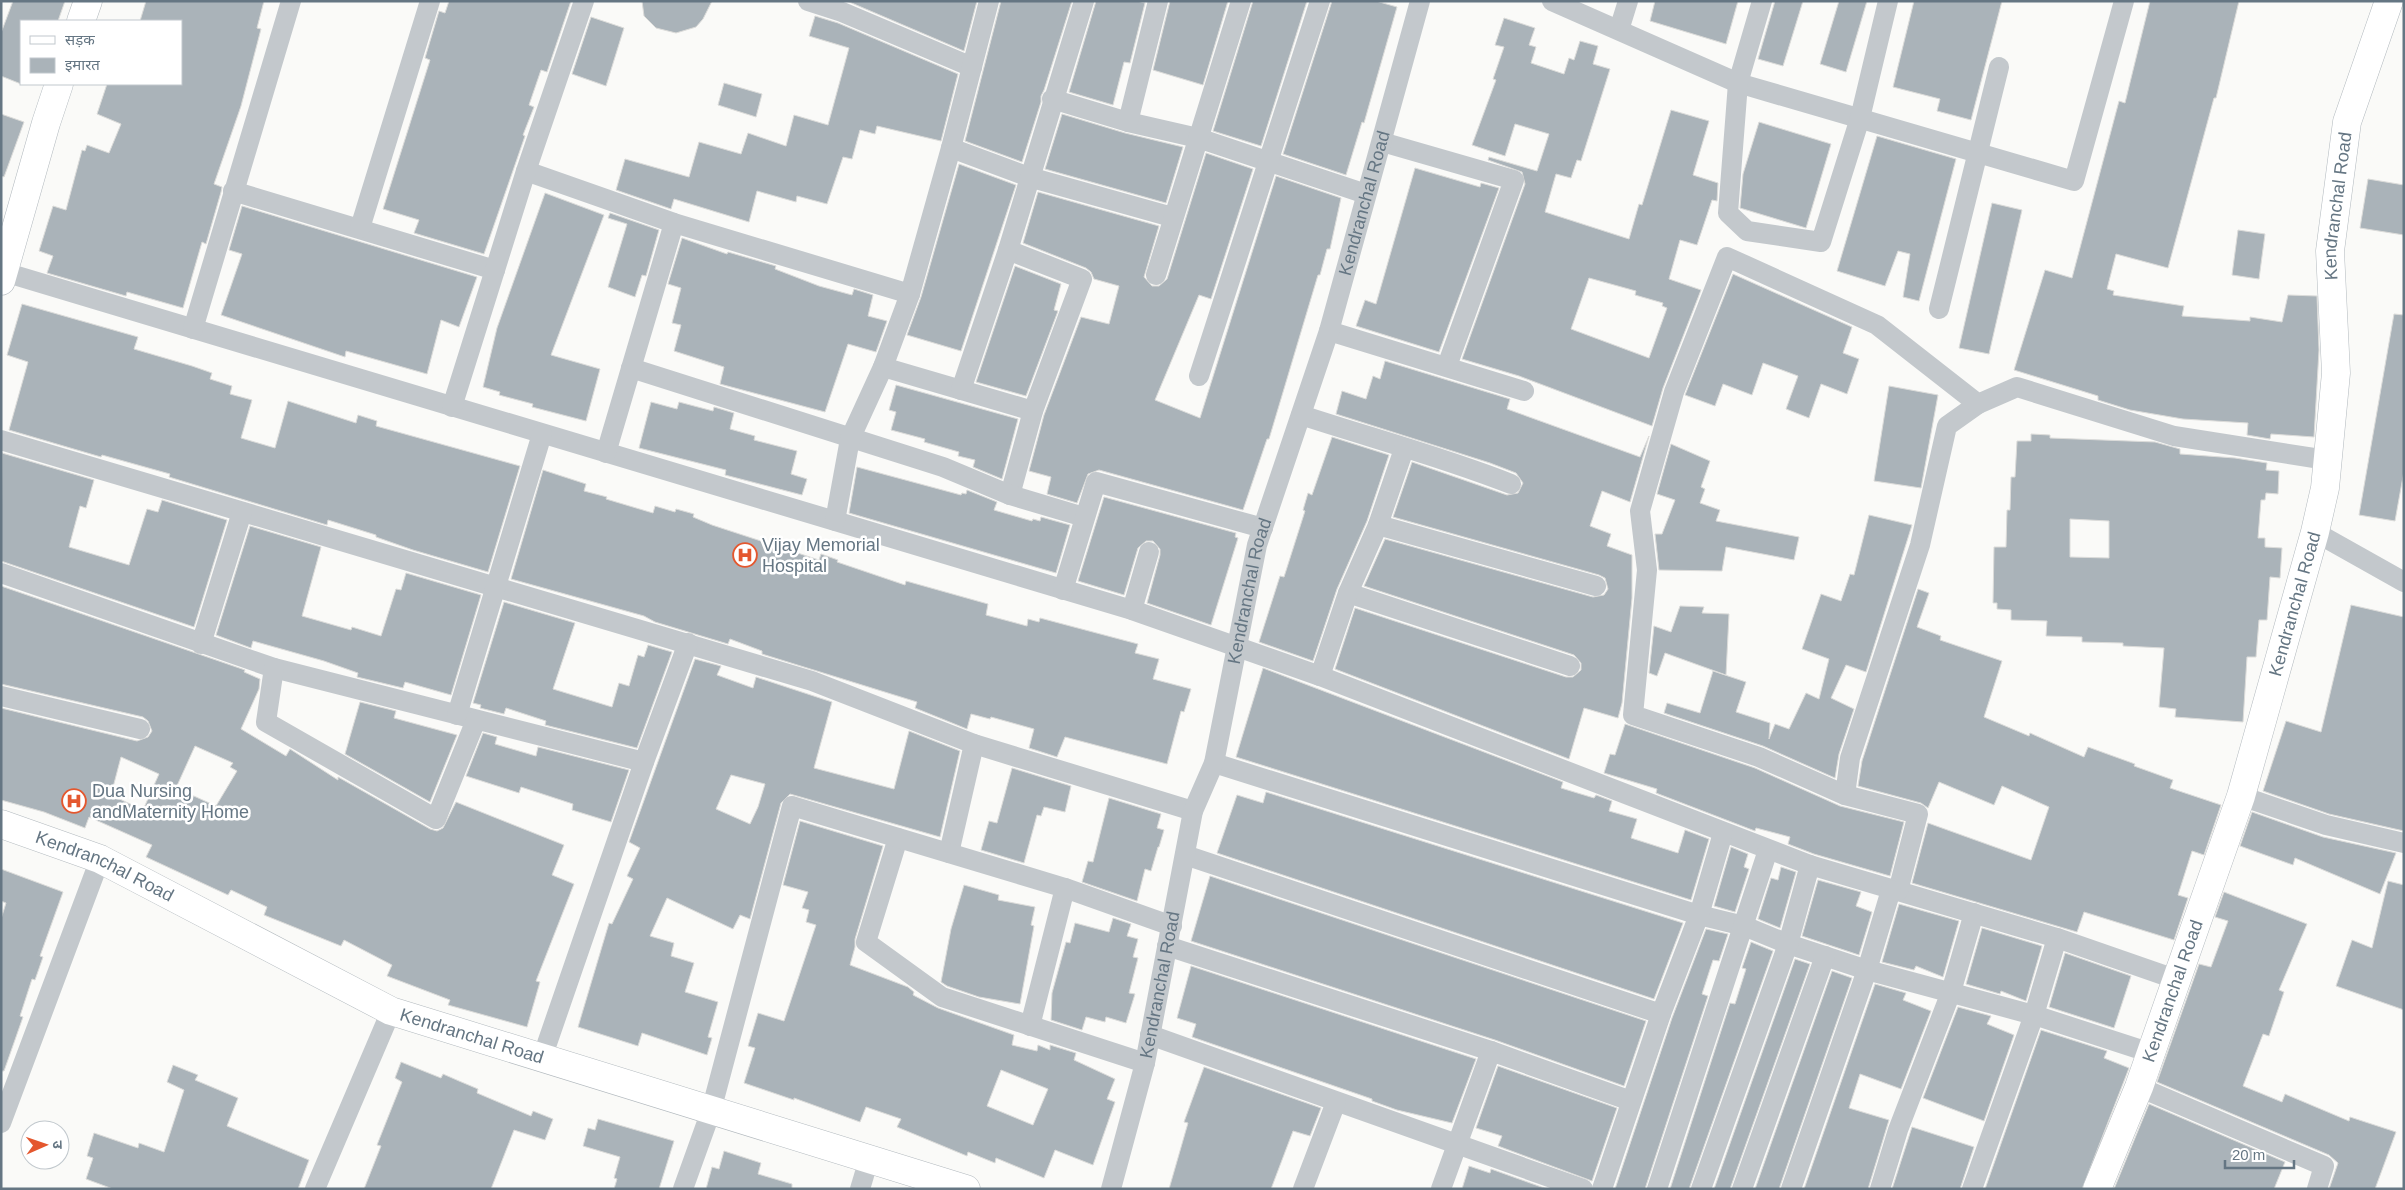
<svg xmlns="http://www.w3.org/2000/svg" width="2405" height="1190" font-family="Helvetica,'Noto Sans Devanagari',sans-serif">
<style>
.building{fill:#aab3b9;stroke:#dcdcda;fill-rule:evenodd}
.lines{fill:none;stroke-linecap:round;stroke-linejoin:round}
.secondary-casing{stroke:#b3babf;stroke-width:29}
.street{stroke:#c3c8cc;stroke-width:20}
.secondary{stroke:#fff;stroke-width:28}
.labels{text-anchor:middle;stroke-width:5;stroke-linejoin:round;paint-order:stroke}
.street-label{font-size:18px;fill:#657683;stroke:#fff}
.poi-label{font-size:18px;fill:#657683;stroke:#fff;text-anchor:start}
</style>
<rect width="100%" height="100%" fill="#fafaf8"/>
<path class="building" d="M13 1H65L58 21H21V84L1 76V33Z
M146 1H264L257 28 261 29 241 106 214 184 222 187 221 192 206 244 202 242 183 308 127 292 126 296 47 273 53 256 39 251 53 206 66 210 82 150 85 151 87 145 109 153 121 124 97 114 107 84H181V21H140Z
M449 1H571L547 72 541 70 529 105 534 107 523 135 525 136 484 254 414 233 419 220 383 209 430 60 425 58 439 11 445 13Z
M642 1H712L703 19 696 27 676 33 656 28 644 16Z
M847 1H977L964 51Z
M1001 1H1072L1044 90 1041 96V102L1022 162 965 141Z
M1096 1H1137L1145 3 1130 63 1124 62 1113 105 1069 92Z
M1170 1H1228L1203 85 1153 70Z
M1253 1H1307L1261 146 1213 131Z
M1332 1H1376L1397 7 1364 123 1362 122 1346 175 1283 154Z
M1655 1H1738L1726 44 1650 21Z
M1775 1H1803L1783 66 1758 59Z
M1839 1H1867L1846 72 1820 64Z
M1914 1H2002L1971 120 1937 111 1940 99 1893 87Z
M2150 1H2239L2216 98H2214L2168 268 2116 254 2107 289 2114 291 2113 295 2184 306 2182 316 2250 321V317L2282 322 2288 295 2317 296 2319 350 2314 437 2271 434 2270 439 2247 435 2248 423 2183 419 2130 410 2098 400V396L2014 370 2045 270 2072 278 2119 101 2125 103Z
M815 16 838 23 958 74 941 141 877 126 875 134 860 130 852 159 843 157 827 204 797 196 796 202 757 191 749 222 674 199 671 209 616 190 625 159 689 177 699 142 741 154 748 133 786 146 794 115 828 125 849 48 809 36Z
M591 17 624 28 606 86 572 74Z
M1504 18 1535 28 1529 45 1536 47 1531 63 1564 74 1569 58 1574 60 1580 41 1598 46 1593 64 1610 69 1581 161 1577 160 1571 178 1556 174 1545 212 1629 239 1639 204 1642 205 1671 110 1709 121 1693 175 1718 183 1717 201 1712 200 1697 245 1680 240 1669 279 1701 290 1663 388 1652 426 1519 376 1462 359 1525 184 1522 172 1488 160 1489 157 1537 171 1549 134 1515 124 1505 156 1472 145 1496 80 1493 79 1504 47 1495 45ZM1589 278 1636 291 1635 295 1663 303 1662 306 1667 308 1649 358 1571 329Z
M724 83 762 94 756 117 718 105Z
M1 114 24 122 4 177 1 176Z
M1062 114 1125 133 1183 147 1166 203 1045 169Z
M1759 122 1831 144 1806 228 1740 208 1743 174Z
M1877 136 1956 159 1919 301 1903 297 1910 254 1898 251 1885 286 1837 271Z
M1206 153 1253 169 1211 299 1199 295 1155 400 1200 418 1276 176 1341 198 1330 249H1327L1320 275H1318L1269 439H1267L1243 510 1099 470 1088 474 1077 503 1047 494 1051 477 1029 471 1044 415 1081 317 1109 324 1119 286 1094 279 1091 272 1086 268 1023 243 1038 192 1159 226 1144 277 1152 286H1159L1167 279Z
M959 164 1016 185 961 351 907 335 921 297Z
M1415 168 1480 187 1481 183 1499 188 1439 352 1356 326 1365 300 1376 304Z
M2368 179 2404 185V235L2360 228Z
M545 193 604 215 551 355 600 369 586 421 532 407 533 404 499 395 500 392 483 387 497 328Z
M1992 203 2022 210 1989 354 1959 348Z
M242 206 477 277 459 327 441 320 427 374 346 351 345 357 221 315 242 254 229 250Z
M610 213 659 230 646 276 642 275 635 297 608 287 627 224 608 218Z
M2238 230 2265 234 2259 279 2232 275Z
M682 238 727 254 728 252 776 266 775 269 819 286 852 295 854 289 873 295 868 316 887 321 876 352 848 344 825 412 720 384 724 367 674 351 681 325 672 323 681 288 668 284Z
M1015 266 1061 284 1054 310 1058 311 1026 396 976 382Z
M1733 274 1852 327 1843 353 1859 359 1847 394 1821 384 1809 418 1786 409 1798 376 1763 363 1752 395 1723 384 1715 406 1685 395Z
M22 304 138 337 134 349 192 366 212 373 210 379 232 386 230 394 252 400 241 438 275 448 288 401 356 423 358 415 377 421 376 426 520 466 488 572 413 550 376 537V535L328 520 327 525 169 477 170 474 102 455 101 457 9 430 28 362 7 355Z
M2394 314 2404 315V471L2395 521 2359 515Z
M1385 361 1510 399 1507 409 1640 457 1649 436 1630 502 1602 491 1590 526 1611 534 1607 546 1632 555V598L1622 703 1618 718 1584 708 1569 759 1335 669 1355 608 1566 677H1573L1581 670V663L1574 655 1364 586 1385 539 1593 597 1604 595 1608 589 1605 578 1599 575 1393 517 1412 462 1507 495 1518 493 1523 483 1516 473 1490 463 1336 414 1342 391 1366 399 1373 376 1380 379Z
M896 385 1018 419 1002 479 973 467 975 460 958 456 959 452 924 442 925 439 891 430 896 412 889 410Z
M1889 386 1938 395 1921 488 1874 481Z
M651 402 677 409 679 402 713 411 714 407 734 413 730 429 755 436 754 440 797 451 791 474 807 479 802 495 725 475 726 470 639 448Z
M2031 434 2050 435V438L2155 442 2180 449V454L2235 458 2267 463 2266 470 2279 471 2278 494 2266 493 2265 500H2261L2258 538H2265V547L2282 548 2280 578 2270 577 2267 620H2259L2256 657H2247L2243 722 2175 717 2176 709 2159 707 2164 648 2123 646V643L2082 642V637L2046 636 2047 621 2011 620V610L1997 609V603H1993L1994 547H2006L2007 510H2010L2011 477H2015L2017 441H2031ZM2070 519 2109 521V558L2070 557Z
M1332 437 1389 455 1367 521 1337 589 1313 661 1259 642 1280 576 1284 577 1305 511 1303 510 1308 493 1312 495Z
M1671 444 1710 461 1701 487 1705 489 1700 503 1720 510 1716 521 1799 537 1794 560 1726 547 1722 571 1659 570 1655 534H1662L1675 500 1657 494Z
M2 453 94 480 86 508 80 506 69 547 129 565 147 509 158 512 162 500 227 520 194 627 1 561Z
M857 467 961 495 962 493 966 494 967 490 997 502 994 510 1032 521 1033 519 1040 521 1041 517 1070 525 1056 573 849 513Z
M543 470 586 484 584 491 607 497 606 499 653 513 655 506 675 512 676 509 694 514 693 517 712 525 819 560 821 554 838 560 837 562 905 585 906 581 988 604 986 615 1027 626 1028 619 1039 622 1040 618 1138 644 1135 653 1159 659 1153 679 1191 689 1184 712 1181 711 1167 764 1065 737 1057 757 1029 748 1034 729 991 717 990 719 971 714 967 729 915 708 917 702 762 654V651L730 639 728 644 655 622 644 616 511 579Z
M1104 497 1236 533 1235 537 1238 538 1211 625 1147 603 1160 555V549L1153 541H1146L1138 548 1124 595 1078 581Z
M1869 515 1912 525 1866 672 1846 665 1831 698 1854 709 1839 754 1835 778 1763 746 1664 713 1667 703 1700 713 1713 671 1746 682 1736 712 1770 723 1769 739 1775 724 1789 729 1806 693 1819 699 1829 659 1802 649 1821 594 1841 601 1850 574 1854 575Z
M250 526 321 547 302 616 351 630 352 627 381 636 396 589 401 590 406 573 481 595 451 695 405 682 403 688 357 677 358 673 324 661 253 641 251 648 216 635Z
M1 586 245 670 244 672 260 679 259 689 241 729 286 756 290 749 338 780V777L430 829 437 831 443 828 456 802 564 845 552 875 574 884 536 981 540 982 527 1027 448 1005 450 1000 387 976 392 965 344 940 341 946 264 915 267 907 231 890 228 895 146 857 152 845 89 817 85 828 44 812 1 800V708L137 741 148 737 152 731 148 721 143 717 1 684ZM195 746 233 763 230 767 237 771 216 806 176 788ZM121 757 159 774 143 810 111 795Z
M1918 589 1929 593 1917 627 1941 636 1940 640 2002 661 1984 717 2029 736 2030 733 2084 757 2088 747 2135 764 2134 766 2173 780 2170 788 2221 805 2204 855 2192 851 2178 895 2188 898 2174 940 2084 912 2077 932 1912 883 1928 823 2031 860 2049 807 2002 786 1994 805 1939 782 1928 808 1921 803 1858 786 1862 761Z
M504 602 575 623 553 689 612 707 619 683 629 686 638 655 644 657 648 645 672 652 637 748 545 725 546 721 506 708 504 714 480 708 481 705 473 703Z
M2351 605 2404 617V831L2329 814 2263 791 2286 721 2321 732Z
M1680 606 1704 607 1702 613 1729 614 1726 675 1665 653 1657 676 1649 673 1654 626 1671 632Z
M695 659 721 666 717 675 753 688 756 677 832 702 814 768 894 789 909 731 960 751 940 837 790 794 781 803 750 919 740 915 733 929 667 898 650 936 674 943 671 956 694 963 685 992 718 1002 708 1037 712 1038 707 1055 642 1033 638 1046 578 1027 609 923 612 924 633 879 627 876 640 848 629 842ZM731 775 765 784 758 807 750 824 716 809Z
M1263 668 1563 782 1561 788 1594 798 1596 795 1612 801 1609 811 1637 819 1631 838 1678 853 1685 830 1709 839 1691 900 1236 757Z
M360 702 396 711 394 718 457 735 430 802 345 754Z
M1625 724 1755 768 1840 806 1904 822 1890 876 1814 854 1788 844 1790 837 1756 828 1755 831 1656 793 1657 789 1604 773 1610 754 1615 755Z
M483 733 497 737 495 744 536 756 538 747 629 770 611 822 572 810 573 804 521 787 519 793 466 776Z
M1012 768 1071 786 1065 812 1044 807 1041 816 1037 815 1024 863 981 850 989 821 997 823Z
M1266 792 1683 923 1654 999 1217 853 1237 795 1263 803Z
M1109 798 1161 814 1157 828 1164 830 1159 847H1158L1151 871 1145 869 1137 901 1082 882 1088 861 1093 862Z
M2252 812 2323 837 2396 853 2380 894 2295 858 2293 865 2240 846Z
M800 821 883 846 855 939V947L850 965 908 987 914 992 913 995 938 1008 1014 1035 1012 1045 1037 1051 1038 1045 1050 1050V1045L1076 1053 1074 1060 1115 1079 1107 1099 1115 1102 1093 1165 1055 1150 1044 1178 996 1158 995 1163 968 1152 967 1156 897 1127 901 1119 866 1107 860 1122 794 1098V1100L744 1083 755 1048 748 1046 758 1013 784 1021 816 925 806 922 809 910 802 908 808 892 783 885ZM1001 1070 1048 1089 1033 1125 987 1106Z
M1731 847 1748 854 1744 867 1749 869 1735 912 1714 906Z
M1781 867 1796 872 1780 928 1758 919 1771 878 1778 880Z
M1 869 63 892 40 956 43 957 35 980 32 979 20 1016 23 1017 4 1071H1V919L6 903 1 901Z
M1210 876 1646 1021 1624 1086 1495 1040 1191 941Z
M1818 880 1861 892 1856 906 1872 912 1859 955 1802 936Z
M2388 881 2404 885V1010L2336 986 2352 940 2372 948Z
M964 885 999 895 998 900 1035 907 1031 925 1034 926 1020 1004 979 997 947 986 941 982 951 929Z
M2224 892 2307 924 2279 990 2284 992 2269 1036 2263 1034 2243 1086 2282 1102 2285 1094 2349 1121 2350 1117 2396 1132 2375 1189H2329L2338 1163 2329 1155 2157 1082 2199 964 2211 967 2228 921 2215 917Z
M1899 904 1959 921 1943 977 1916 966 1914 970 1882 962Z
M1113 918 1131 924 1127 936 1138 939 1133 957 1138 958 1129 993 1135 994 1126 1023 1106 1017 1105 1022 1086 1017 1082 1030 1051 1020 1052 993 1066 942 1070 943 1075 923 1109 932Z
M1982 928 2042 946 2026 1001 2001 991 2000 994 1966 984Z
M1706 929 1728 934 1719 961 1713 960 1702 994 1708 996 1645 1189H1615L1672 1018Z
M1751 942 1773 951 1689 1189H1670L1730 1003 1735 1004 1746 969 1742 968Z
M2065 953 2131 976 2114 1028 2049 1007Z
M1795 959 1810 964 1730 1189H1714Z
M1191 966 1476 1059 1452 1123 1397 1110 1372 1101V1099L1192 1037 1196 1024 1177 1018Z
M1832 971 1852 978 1779 1189H1755Z
M1875 984 1906 993 1903 1000 1931 1011 1901 1089 1860 1074 1849 1108 1889 1120 1868 1189H1804Z
M1958 1007 1991 1016 1987 1024 2014 1035 1984 1121 1923 1098Z
M2041 1030 2107 1051 2104 1058 2129 1068 2124 1081 2082 1189H1985Z
M401 1062 441 1078 443 1074 459 1081 478 1089 477 1093 531 1116 533 1111 553 1119 545 1140 514 1130 491 1189H364L381 1146 377 1145 402 1082 395 1078Z
M173 1065 198 1075 195 1080 238 1098 227 1126 309 1160 298 1189H113L86 1179 93 1158 87 1156 94 1133 138 1148 139 1143 164 1152 184 1090 167 1082Z
M1498 1066 1617 1108 1592 1181 1498 1146 1502 1136 1476 1128Z
M1204 1067 1321 1108 1310 1136 1293 1131 1271 1189H1169L1188 1123 1184 1122Z
M2149 1104 2285 1162 2274 1189H2114Z
M598 1119 674 1141 659 1189H614L617 1179 614 1178 620 1157 583 1146 588 1128 595 1130Z
M1912 1127 1974 1147 1960 1189H1892Z
M724 1151 761 1163 758 1174 792 1184V1189H706L712 1167 719 1169Z
M1469 1166 1490 1173 1491 1169 1547 1189H1462Z"/>
<g class="lines">
<g class="secondary-casing">
<g id="secondary">
<path d="M81 21 88 1"/>
<path d="M1 281 46 123 59 84"/>
<path id="s2" d="M1 824 100 859 391 1011 966 1189"/>
<path id="s3" d="M2097 1189 2139 1087 2241 796 2315 532 2325 488 2336 373 2330 251 2347 122 2389 1"/>
</g>
</g>
<g class="street">
<path d="M808 1 842 12 972 67"/>
<path d="M1552 1 1738 83 2074 181 2124 1"/>
<path d="M1762 1 1738 83 1728 213 1747 231 1821 242 1860 118 1888 1"/>
<path d="M1619 30 1628 1"/>
<path d="M1052 99 1128 122 1198 138 1366 194"/>
<path d="M1128 122 1158 1"/>
<path d="M1382 142 1514 180 1447 366"/>
<path d="M951 148 1029 177 1172 217"/>
<path d="M526 171 674 223 910 294"/>
<path d="M233 191 495 270"/>
<path d="M360 228 430 1"/>
<path d="M1008 250 1082 279 1033 411 1010 495"/>
<path d="M4 272 1132 610 1320 676 1810 865 2057 938 2175 979"/>
<path d="M1156 275 1241 1"/>
<path d="M1939 309 1999 67"/>
<path d="M193 329 291 1"/>
<path d="M1329 331 1524 391"/>
<path d="M883 367 1033 411"/>
<path d="M631 368 943 467 1010 495 1084 517"/>
<path d="M1199 376 1320 1"/>
<path d="M961 390 1008 250 1084 1"/>
<path d="M452 407 526 171 584 1"/>
<path d="M1301 415C1371 438 1443 457 1511 484"/>
<path d="M1 440 812 681 974 744 1193 811"/>
<path d="M606 453 674 223"/>
<path d="M835 521 850 439 883 367 910 294 951 148 989 1"/>
<path d="M1378 525 1596 586"/>
<path d="M2315 532 2404 582"/>
<path d="M1 573 274 668 644 762"/>
<path d="M1063 590 1096 482 1263 528"/>
<path d="M1348 593 1570 666"/>
<path d="M1132 610 1149 552"/>
<path d="M201 644 242 512"/>
<path d="M274 668 266 722 436 819 476 720"/>
<path d="M1320 676 1348 593 1378 525 1404 449"/>
<path d="M1 696 140 729"/>
<path d="M457 715 542 434"/>
<path d="M1214 763 1699 915 1744 926 1788 944 1867 970 2034 1015 2151 1053"/>
<path d="M1845 795 1850 758 1920 545 1947 426 1978 404"/>
<path d="M2241 796 2326 825 2404 843"/>
<path d="M898 838 866 942 942 997 1145 1063"/>
<path d="M949 853 974 744"/>
<path d="M1185 855 1661 1014"/>
<path d="M1898 891 1918 814 1845 795 1759 757 1633 715 1647 570 1640 511 1674 392 1727 257 1877 325 1978 404 2017 387 2174 436 2327 460"/>
<path d="M1167 946 1491 1051 1631 1101"/>
<path d="M1030 1026 1065 888"/>
<path d="M1150 1035 1583 1189"/>
<path d="M542 1058 644 762 688 643"/>
<path d="M2139 1087 2324 1166 2317 1189"/>
<path d="M1 1123 100 859"/>
<path d="M315 1189 391 1011"/>
<path d="M683 1189 711 1111 792 806 1065 888 1172 926"/>
<path d="M860 1189 869 1159"/>
<path id="s1" d="M1111 1189 1145 1063 1193 811 1214 763 1257 545 1329 331 1420 1"/>
<path d="M1303 1189 1336 1102"/>
<path d="M1441 1189 1491 1051"/>
<path d="M1602 1189 1661 1014 1699 915 1723 833"/>
<path d="M1657 1189 1768 850"/>
<path d="M1701 1189 1788 944 1810 865"/>
<path d="M1742 1189 1825 956"/>
<path d="M1791 1189 1867 970 1891 890"/>
<path d="M1880 1189 1898 1130 1951 992 1974 913"/>
<path d="M1972 1189 2034 1015 2057 938"/>
</g>
<use href="#secondary" class="secondary"/>
</g>
<defs>
<g id="hospital-ring" transform="scale(1.25)"><circle r="9.5" fill="#fff" stroke="#e4572e" stroke-width="1.5"/><path d="M-5-5h3v3.5h4V-5h3V5h-3V1.5h-4V5h-3Z" fill="#e4572e"/></g>
</defs>
<g fill-rule="evenodd">
<use href="#hospital-ring" x="745" y="555"/>
<use href="#hospital-ring" x="74" y="801"/>
</g>
<g class="labels">
<g class="street-label">
<text dy="6" stroke="none"><textPath href="#s1" startOffset="1020">Kendranchal Road</textPath></text>
<text dy="6" stroke="none"><textPath href="#s3" startOffset="1021">Kendranchal Road</textPath></text>
<text dy="6" stroke="none"><textPath href="#s1" startOffset="615">Kendranchal Road</textPath></text>
<text dy="6" stroke="none"><textPath href="#s3" startOffset="618">Kendranchal Road</textPath></text>
<text dy="6" stroke="none"><textPath href="#s2" startOffset="112">Kendranchal Road</textPath></text>
<text dy="6" stroke="none"><textPath href="#s1" startOffset="210">Kendranchal Road</textPath></text>
<text dy="6" stroke="none"><textPath href="#s3" startOffset="212">Kendranchal Road</textPath></text>
<text dy="6" stroke="none"><textPath href="#s2" startOffset="518">Kendranchal Road</textPath></text>
</g>
<g class="poi-label">
<text x="762" y="551">Vijay Memorial<tspan x="762" dy="21">Hospital</tspan></text>
<text x="92" y="797">Dua Nursing<tspan x="92" dy="21">andMaternity Home</tspan></text>
</g>
</g>
<rect width="2405" height="1190" fill="none" stroke="#657683" stroke-width="5"/>
<rect x="20" y="20" width="162" height="65" fill="#ffffff" stroke="#c1c8cd"/>
<rect x="30" y="36" width="25" height="8" fill="#ffffff" stroke="#c1c8cd"/>
<text x="65" y="45" font-size="15" fill="#657683">सड़क</text>
<rect x="30" y="58" width="25" height="15" fill="#aab3b9" stroke="#c1c8cd"/>
<text x="65" y="70" font-size="15" fill="#657683">इमारत</text>
<g transform="translate(45 1145) rotate(88)"><circle r="24" fill="#ffffff" stroke="#c1c8cd"/>
<path d="M0-4L9 19L0 12L-9 19Z" fill="#e4572e"/>
<text y="-8" font-size="14" font-weight="bold" text-anchor="middle" fill="#657683">उ</text>
</g>
<path d="M2225 1160v8h69v-8" fill="none" stroke="#657683" stroke-width="2.5"/>
<text x="2232" y="1160" font-size="15" fill="#657683" stroke="#ffffff" stroke-width="4" paint-order="stroke">20 m</text>
</svg>
